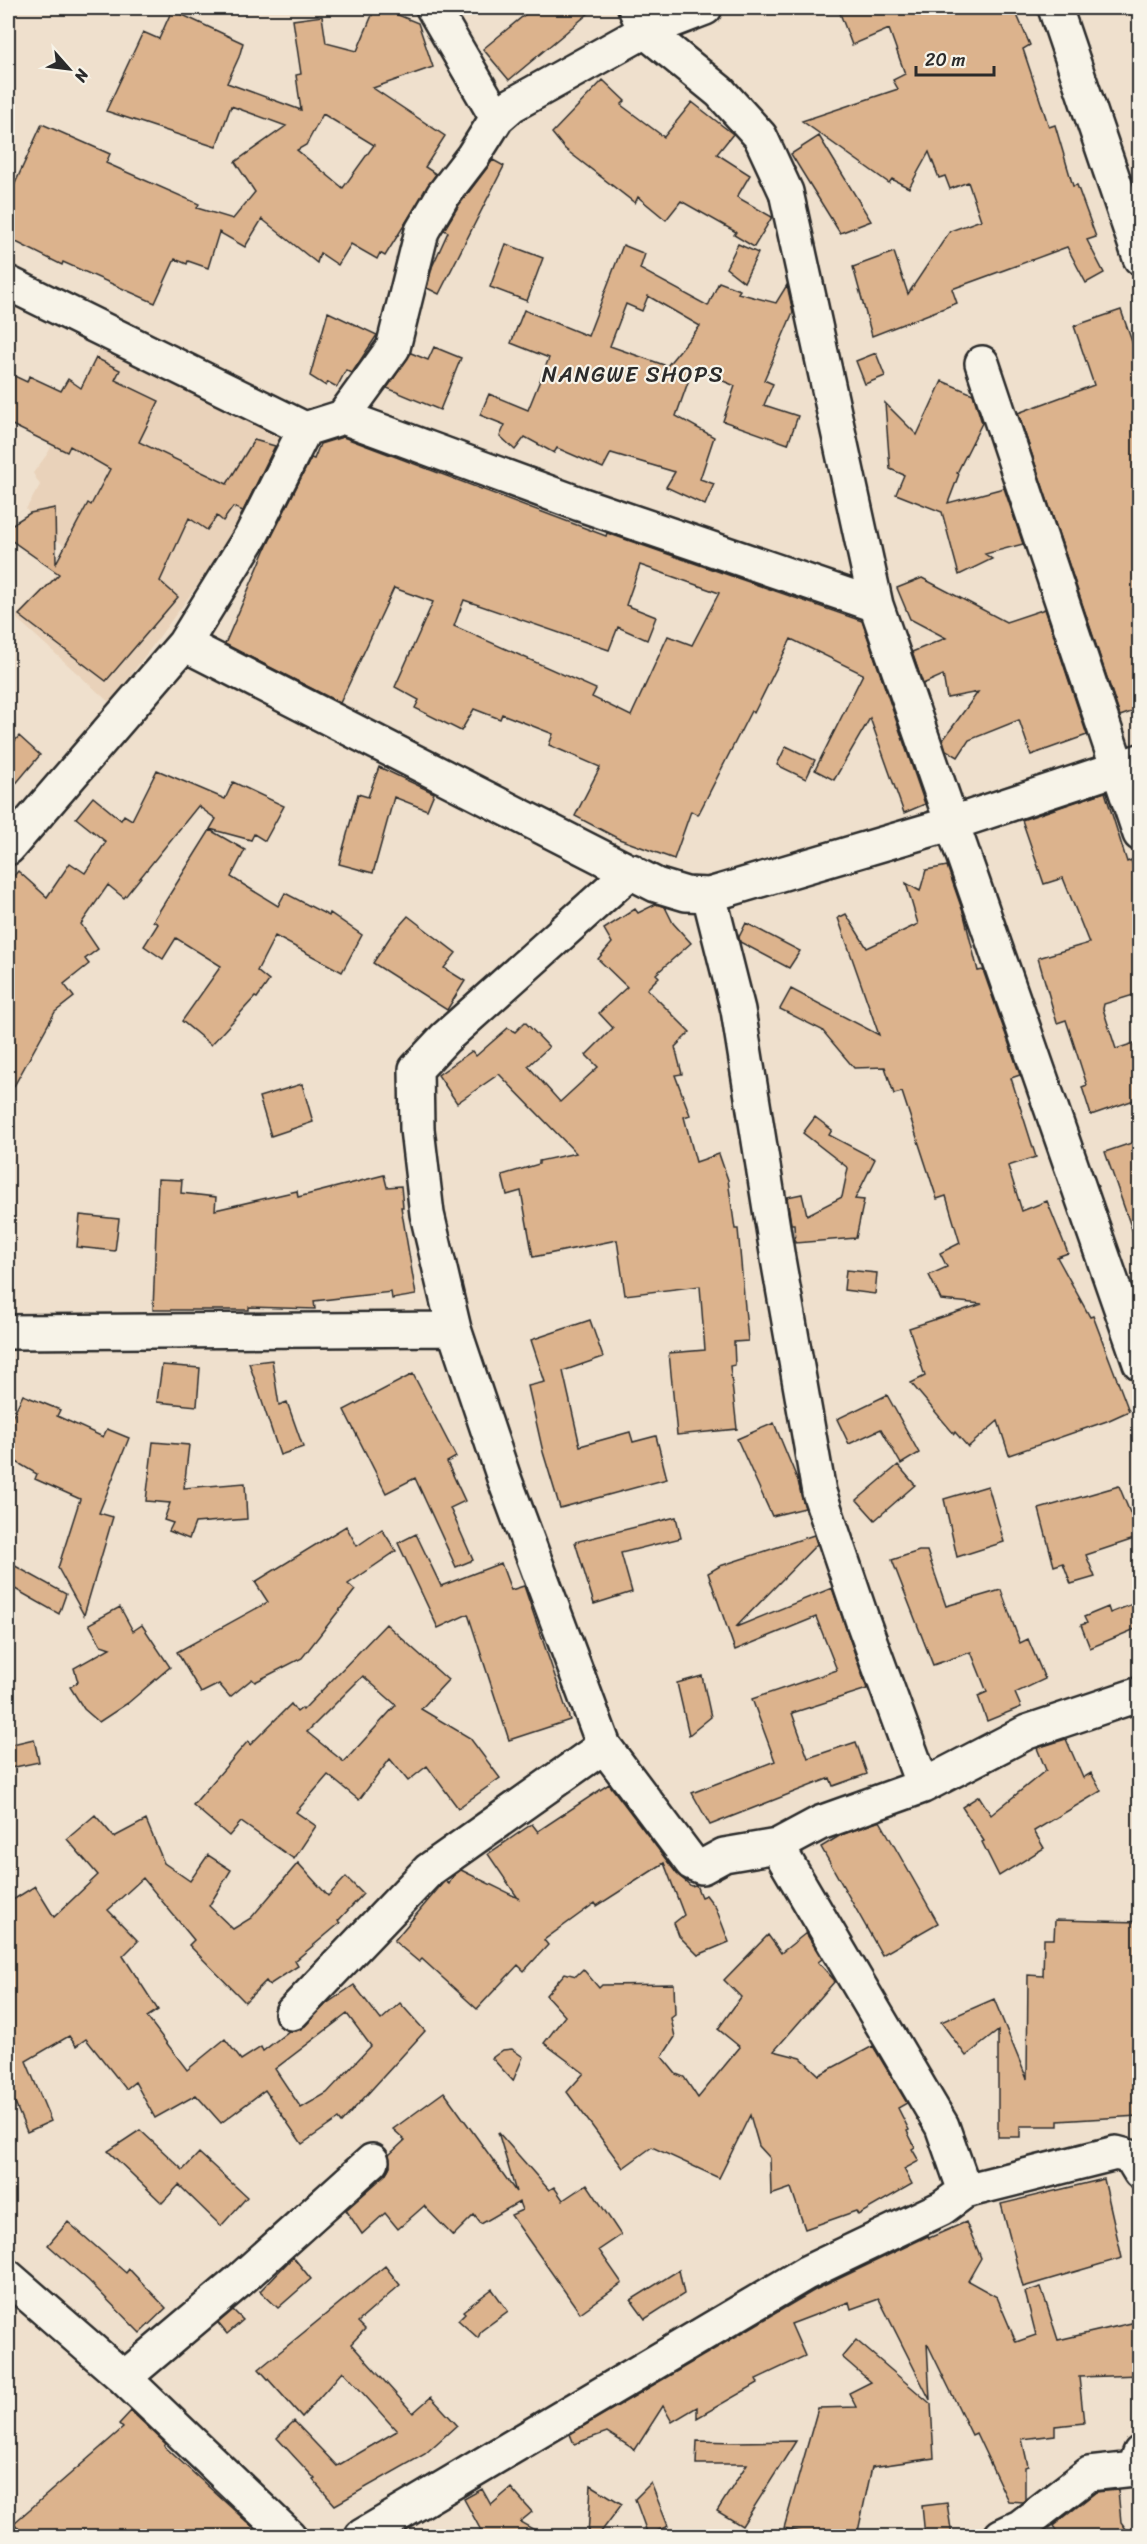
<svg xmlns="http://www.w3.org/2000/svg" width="1147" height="2544" font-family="Sriracha,sans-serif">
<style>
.built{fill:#e9d2ba}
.building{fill:#dcb38d;stroke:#2b2b2b;stroke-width:1.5;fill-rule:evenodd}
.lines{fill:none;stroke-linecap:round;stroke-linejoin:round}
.minor-casing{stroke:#2b2b2b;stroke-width:38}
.major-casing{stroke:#2b2b2b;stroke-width:38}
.minor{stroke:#f7f3e8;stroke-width:33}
.major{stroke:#f7f3e8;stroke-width:33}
.labels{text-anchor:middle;stroke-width:4.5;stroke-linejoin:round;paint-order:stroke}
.quarter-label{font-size:22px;letter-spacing:1.5px;fill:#2b2b2b;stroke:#f7f3e8}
</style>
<rect width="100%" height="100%" fill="#efe0cd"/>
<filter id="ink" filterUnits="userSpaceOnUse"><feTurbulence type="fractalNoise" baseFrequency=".0167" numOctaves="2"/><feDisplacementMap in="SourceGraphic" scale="12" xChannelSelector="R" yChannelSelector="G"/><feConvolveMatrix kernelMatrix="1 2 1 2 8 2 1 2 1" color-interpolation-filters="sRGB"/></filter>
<g filter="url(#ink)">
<path class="built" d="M99 349 285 432 223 551 110 703 15 617 76 554 38 527 26 509 40 485 33 473 48 453Z"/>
<path class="building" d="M375 8H381L418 23 433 67 373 88 445 136 425 167 436 174 385 256 380 253 377 259 351 244 338 265 320 253 317 263 262 219 245 247 219 232 208 268 188 261 187 264 175 259 155 303 63 262 62 265 8 238V199L42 124 110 154 106 163 199 204 197 208 233 219 255 192 235 162 286 126 231 106 216 147 106 111 143 32 159 39 172 10 243 43 239 57 227 83 301 110 296 75 301 74 293 20 322 16 326 43 357 51ZM323 114 374 145 343 188 297 150 306 145Z
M533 8H595L509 80 483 49Z
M838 8H1014L1030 45 1023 49 1049 127 1055 125 1073 186 1077 185 1096 237 1087 240 1104 273 1086 283 1067 247 952 289 957 303 872 336 853 267 894 252 908 294 950 231 981 220 968 182 950 189 945 176 939 178 929 152 909 188 892 179 889 183 802 121 898 89 893 80 905 74 889 29 852 45Z
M603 80 625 101 621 105 664 137 692 102 733 134 717 154 750 175 737 197 772 217 754 247 734 235 736 232 681 201 666 220 638 197 635 203 565 149 552 133Z
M819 136 871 221 840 233 791 154Z
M493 160 504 166 439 294 427 288 432 267 448 232 444 230 459 205Z
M506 244 543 258 527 301 490 287Z
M738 244 758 253 744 282 726 268Z
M623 245 645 254 640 269 708 306 719 282 740 290 738 293 776 303 787 285 793 312 764 380 773 384 764 405 798 416 788 444 723 421 735 386 693 368 676 416 714 437 700 479 714 484 705 505 666 487 675 472 611 453 603 468 557 448 554 453 525 437 515 450 500 436 505 425 480 415 489 394 528 410 549 358 511 343 524 310 588 336ZM648 296 700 326 667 366 610 346 626 304 642 311Z
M1121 310 1140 365V709L1120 716 1018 413 1094 385 1074 326Z
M328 312 377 335 352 373 346 370 337 387 328 382 326 386 310 376Z
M434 347 461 358 440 410 387 388 411 353 428 360Z
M876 353 885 376 865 384 856 361Z
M96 358 120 370 115 380 159 401 139 442 227 484 254 440 275 446 243 511 233 507 223 521 217 516 207 530 189 518 160 581 178 597 106 681 19 615 59 574 8 538V527L30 513 55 508 56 563 88 503 91 505 110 469 70 446 67 452 8 423V373L27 382 29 376 61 391 68 379 81 388Z
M942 381 973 394 982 423 957 473 959 474 948 503 1004 488 1023 544 985 554 992 559 959 575 942 512 896 494 904 475 890 469 885 403 917 435Z
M343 437 606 536 607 533 862 621 925 804 904 813 870 718 834 780 815 770 863 674 791 639 754 713 751 711 698 815 691 811 674 859 619 839 575 816 600 767 549 745 553 734 502 714 500 719 474 709 461 731 415 708 419 700 395 687 433 602 394 588 340 703 225 644 267 546 311 458 314 459 320 444ZM640 565 719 593 692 645 668 636 631 716 592 697 596 689 454 626 464 600 609 650 618 627 647 640 656 617 626 605Z
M922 578 1006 622 1045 609 1087 735 1031 755 1019 720 969 740 958 757 946 750 943 740 978 692 947 698 943 675 923 684 912 652 946 638 910 619 897 588Z
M19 736 40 755 8 793V749Z
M786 746 815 760 806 779 777 765Z
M379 767 434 793 427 810 394 797 373 873 339 864 358 794 368 797Z
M157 770 225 799 233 782 284 806 265 841 254 834 251 840 210 829 216 819 198 806 124 898 108 885 81 924 98 949 85 959 89 964 64 984 74 997 55 1012 8 1097V883L18 871 47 897 70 863 85 873 106 842 76 818 93 797 121 820 124 815 132 820Z
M1105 792 1127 862 1131 860 1140 882V993L1104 1004 1103 1009 1116 1049 1140 1041V1098L1091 1115 1082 1087 1087 1085 1066 1020 1057 1023 1038 958 1089 943 1063 878 1044 884 1022 820Z
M210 830 245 850 231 877 278 906 285 893 329 916 330 913 362 935 342 972 275 936 257 971 269 981 257 998 255 997 211 1045 182 1021 221 966 176 938 163 959 144 946 158 924 153 921Z
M947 866 964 915 978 971 983 970 1020 1075 1011 1078 1036 1157 1008 1166 1022 1211 1047 1201 1068 1253 1057 1257 1090 1317 1093 1316 1129 1411 1107 1421 1009 1455 998 1421 968 1447 955 1432 954 1434 911 1383 925 1376 909 1328 982 1304 941 1300 929 1275 947 1267 940 1253 960 1243 946 1196 937 1199 902 1092 894 1094 885 1067 854 1068 822 1030 780 1009 791 989 879 1035 838 918 846 914 867 948 918 924 906 883 920 891 926 870Z
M656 904 665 907 673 923 691 943 656 974 659 977 647 989 690 1032 675 1047 682 1074 675 1075 690 1115 684 1117 696 1162 719 1154 728 1180 735 1229H738L748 1341 734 1342 735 1365 730 1366 737 1429 677 1435 669 1353 705 1350 700 1286 625 1295 617 1240 533 1257 521 1191 507 1195 502 1175 539 1164V1161L576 1153 499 1074 457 1103 438 1075 472 1051 476 1056 508 1028 515 1032 525 1022 549 1047 528 1066 560 1102 598 1067 586 1055 613 1028 599 1013 627 987 598 959 612 943 604 929 635 909 638 913Z
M408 916 456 953 444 968 465 981 447 1010 373 963 392 934Z
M746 923 800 951 789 968 740 942 739 937Z
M302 1084 313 1122 271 1136 259 1097Z
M815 1117 832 1130 829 1135 875 1159 855 1199 864 1200 856 1238 795 1243 794 1224H791L787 1197 802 1194 807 1215 842 1197 848 1168 803 1133Z
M1140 1140V1240L1136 1241 1105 1152Z
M384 1175 387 1187 401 1186 403 1207H401L416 1295 392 1299 391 1292 314 1301 315 1309 249 1307V1310H153L158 1179 182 1180 181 1193 216 1197 215 1210 297 1191 298 1197Z
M80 1215 119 1219 115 1251 77 1247Z
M846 1270 877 1273 875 1294 844 1290Z
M590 1320 603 1357 563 1371 580 1446 630 1432 633 1442 656 1436 667 1479 560 1508 543 1452 528 1386 545 1382 531 1340Z
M272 1360 279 1405 287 1402 303 1447 280 1455 249 1363Z
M162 1365 200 1368 197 1406 157 1402Z
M413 1374 456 1457 447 1462 465 1501 450 1508 473 1560 456 1567 415 1478 386 1493 344 1410Z
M23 1395 60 1410 57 1416 103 1437 107 1429 129 1438 99 1513 113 1517 84 1615 58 1568 80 1499 35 1479 37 1474 8 1457V1425Z
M887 1395 919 1453 901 1464 881 1429 849 1444 837 1419Z
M774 1423 798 1481 805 1508 772 1516 737 1439Z
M153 1442 189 1445 184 1488 245 1483 247 1519 195 1523 189 1539 169 1531 173 1523 164 1520 170 1503 146 1501Z
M898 1465 915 1485 875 1520 857 1500Z
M988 1486 1004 1542 957 1557 944 1499Z
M1119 1486 1140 1537 1086 1555 1095 1577 1071 1584 1063 1563 1054 1566 1039 1509Z
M676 1517 681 1538 621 1553 632 1592 594 1604 575 1542Z
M346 1526 357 1546 382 1529 396 1551 348 1584 355 1590 302 1658 255 1682 252 1679 230 1697 219 1684 201 1693 177 1652 268 1602 255 1582Z
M416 1534 441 1586 501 1563 511 1590 524 1586 570 1720 509 1740 468 1614 438 1628 398 1543Z
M814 1535 817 1544 736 1627 832 1588 867 1689 792 1713 808 1758 856 1742 867 1774 833 1786 830 1778 710 1825 692 1793 775 1761 752 1699 837 1670 816 1617 735 1650 708 1573 720 1566Z
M919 1551H927L946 1606 1001 1590 1020 1643 1028 1639 1045 1679 1015 1693 1021 1707 987 1721 978 1696 987 1692 971 1652 933 1665 892 1560Z
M8 1562 66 1594 59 1614 8 1585Z
M1140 1601V1627L1090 1648 1081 1625 1087 1623 1084 1617 1108 1607 1110 1613Z
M120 1607 133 1631 142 1625 170 1667 128 1703 99 1722 84 1709 70 1687 78 1682 74 1668 110 1648 101 1645 89 1624Z
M386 1624 448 1680 421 1709 470 1738 500 1778 458 1808 427 1766 408 1781 390 1759 359 1800 328 1775 296 1812 316 1826 294 1859 241 1822 229 1836 193 1805 248 1741 250 1745 291 1704 297 1712 302 1708 303 1710ZM363 1676 396 1705 344 1762 307 1732Z
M702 1676 711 1717 689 1735 677 1683Z
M34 1739 39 1762 10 1768 8 1745Z
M1066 1739 1083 1778 1091 1773 1101 1791 1034 1831 1044 1848 999 1876 982 1842 984 1841 962 1807 979 1796 991 1815 1046 1770 1037 1748Z
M609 1784 677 1874 691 1886 696 1885 701 1897 706 1895 716 1908 729 1942 698 1955 679 1936 674 1923 684 1915 664 1863 597 1906 595 1903 544 1940 548 1945 524 1971 518 1965 477 2009 422 1959 419 1962 394 1941 442 1884 445 1881 449 1884 453 1876 461 1870 518 1898 488 1854 532 1824 539 1833 538 1831Z
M95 1815 114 1837 146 1820 164 1863 190 1881 208 1855 231 1870 209 1906 233 1929 251 1918 298 1863 328 1896 346 1877 363 1894 338 1921 340 1923 295 1961 298 1966 269 1985 266 1981 245 2002 189 1945 194 1940 143 1878 108 1910 138 1941 123 1956 158 2010 147 2017 187 2070 225 2039 241 2060 261 2047 263 2051 289 2031 305 2026 326 2004 354 1985 381 2020 400 2003 425 2031 341 2123 338 2119 302 2144 265 2090 221 2123 196 2095 155 2118 135 2082 126 2089 86 2039 76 2046 69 2036 26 2061 51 2121 27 2132 8 2086V1903L35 1886 54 1917 98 1875 67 1839ZM347 2014 371 2046 327 2093 301 2108 275 2069Z
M880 1821 938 1923 882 1955 821 1847 841 1835Z
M1055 1920 1140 1922 1138 2116 1058 2121V2126H1020V2137H998V2031L966 2056 941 2022 994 1999 1027 2079 1028 1975 1043 1976 1044 1939H1054Z
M806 1933 822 1959 818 1962 835 1981 774 2051 801 2058 819 2075 873 2046 907 2103 898 2108 909 2130 907 2131 915 2147 912 2149 919 2161 904 2169 912 2184 858 2215 856 2211 805 2229 791 2188 771 2195 770 2158 759 2146 750 2115 719 2178 652 2147 623 2168 567 2092 584 2073 544 2043 565 2016 546 1995 565 1973 576 1976 583 1969 599 1988 602 1985 674 1984 675 2015 671 2018 675 2037 662 2057 676 2074 684 2077 698 2098 740 2047 718 2029 741 1997 724 1980 768 1935 781 1953Z
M512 2049 523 2057 513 2081 492 2058 503 2050Z
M444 2092 516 2192 498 2132 549 2190 554 2187 563 2200 587 2184 621 2235 599 2250 622 2283 580 2313 511 2215 522 2210 519 2202 481 2224 474 2215 453 2236 424 2206 398 2229 385 2213 362 2234 346 2210 385 2175 390 2166 389 2155 405 2140 393 2129Z
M140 2130 183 2170 199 2153 247 2197 221 2226 179 2185 162 2203 108 2151Z
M1104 2179 1122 2258 1023 2287 1001 2204Z
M68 2222 126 2273 129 2269 166 2308 140 2333 89 2281 48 2245Z
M966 2222 981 2258 968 2281 997 2297 1016 2342 1036 2335 1025 2292 1041 2287 1058 2340 1136 2322 1140 2335V2375L1079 2377 1084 2423 1055 2426V2435L1022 2439 1028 2466 1025 2467V2500L1022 2502 1008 2501 976 2433 972 2435 927 2343 930 2400 879 2299 851 2309 849 2302 791 2324 805 2356 756 2379 758 2383 697 2418V2407L672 2422 663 2406 635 2450 607 2432 574 2444 570 2434 815 2290 928 2236 929 2238Z
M293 2257 311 2279 278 2308 260 2291Z
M385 2266 400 2285 358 2322 365 2329 351 2344 413 2413 431 2397 457 2425 425 2454 335 2505 313 2480 315 2479 277 2438 294 2421 337 2466 397 2431 343 2371 302 2417 259 2369Z
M679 2270 684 2294 645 2319 631 2300Z
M492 2289 508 2311 481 2331 478 2338 458 2320 465 2313 463 2311Z
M233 2310 243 2320 227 2334 218 2323Z
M856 2340 931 2404 934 2458 872 2467 857 2536H813L784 2528 818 2408 856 2407 849 2393 871 2382 842 2357Z
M131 2411 166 2444 164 2446 259 2533 256 2536H25L14 2523 123 2428 119 2424Z
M697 2441 735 2442 796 2441 742 2526 717 2511 747 2464H696Z
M651 2483 668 2526 648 2535 635 2499Z
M591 2485 622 2504 598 2536H588Z
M511 2488 532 2512 520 2522 545 2536H484L464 2499 482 2489 491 2505Z
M1118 2490 1121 2522 1131 2536H1060L1053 2526 1096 2492Z
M947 2503 952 2536H925L922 2506Z"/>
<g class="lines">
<g class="minor-casing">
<path id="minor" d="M433 8 497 118
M635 8 645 31 720 92 760 136 786 192 876 605 1140 1363
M8 283 305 429 343 417 580 504 876 605
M982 363 1140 834
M343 417 393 348 422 231 443 195 473 156 497 118 512 105 645 31 705 8
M184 644 656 885 686 894 709 895 950 824 1140 761
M8 848 184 644 251 536 305 429
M631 871 445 1038 416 1069 417 1129 427 1214 454 1329 504 1478 604 1746 692 1863 702 1867 724 1855 777 1846
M709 895 738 1010 778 1259 819 1492 863 1622 923 1786
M8 1332 454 1329
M292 2013 429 1870 604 1746
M965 2191 1116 2153 1131 2157 1140 2172
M8 2277 124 2378 289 2536
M124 2378 240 2280 372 2161
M362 2536 806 2273 942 2208 965 2191 942 2126 777 1846 820 1823 923 1786 1027 1732 1140 1694
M1001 2536 1020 2527 1089 2474 1134 2469 1140 2453"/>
</g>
<g class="major-casing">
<path id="major" d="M1055 8 1140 258"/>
</g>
<use href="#minor" class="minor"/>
<use href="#major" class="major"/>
</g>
</g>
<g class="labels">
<g class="quarter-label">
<text x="633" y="382">NANGWE SHOPS</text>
</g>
</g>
<rect width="1147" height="2544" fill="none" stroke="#f7f3e8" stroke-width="30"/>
<rect x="15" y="15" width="1117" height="2514" fill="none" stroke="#2b2b2b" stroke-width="2" filter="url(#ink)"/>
<g transform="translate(69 69) rotate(118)" stroke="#f7f3e8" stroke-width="4.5" paint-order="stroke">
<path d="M0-4.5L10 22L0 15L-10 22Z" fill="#2b2b2b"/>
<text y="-9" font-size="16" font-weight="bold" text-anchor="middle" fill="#2b2b2b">N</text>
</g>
<path d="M916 66v9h78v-9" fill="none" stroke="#2b2b2b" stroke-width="3"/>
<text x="925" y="66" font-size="18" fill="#2b2b2b" stroke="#f7f3e8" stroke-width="4.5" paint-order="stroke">20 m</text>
</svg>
